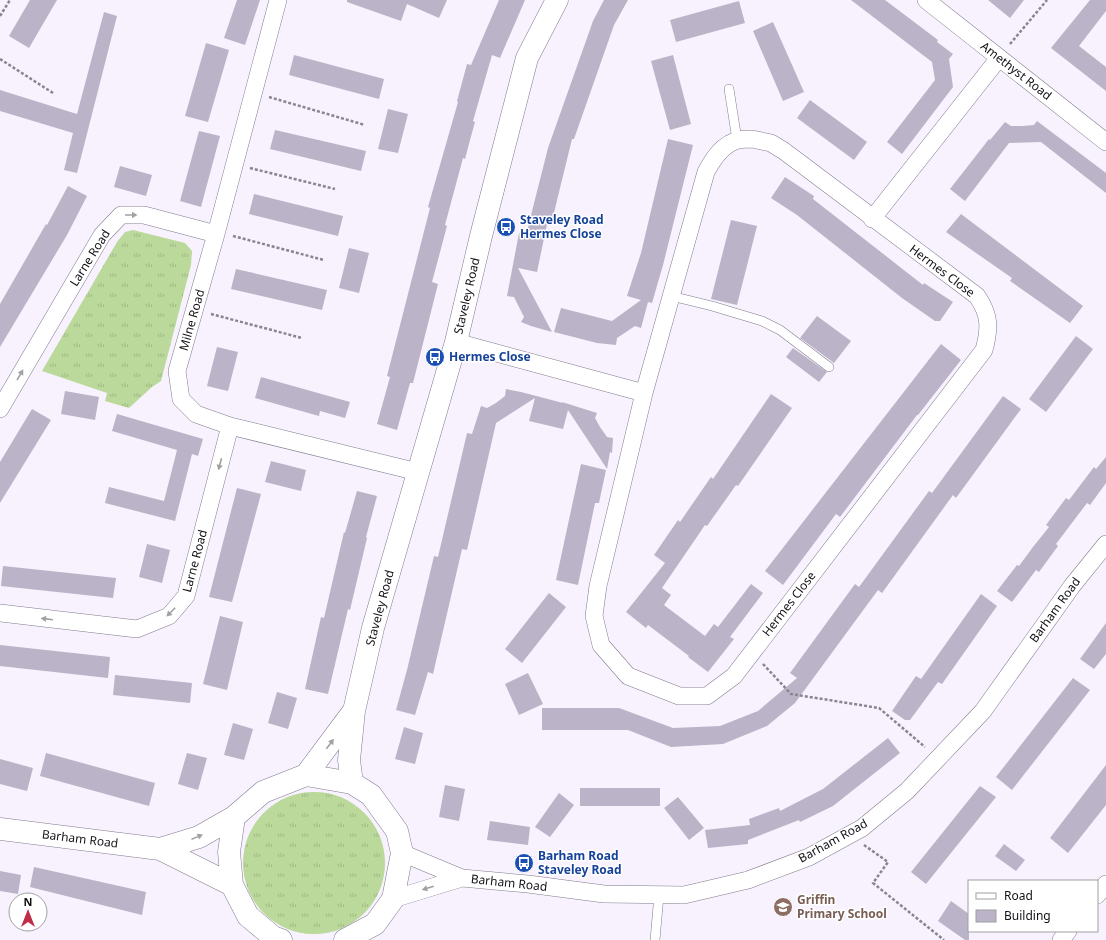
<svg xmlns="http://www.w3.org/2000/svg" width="1106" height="940" font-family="'Noto Sans',sans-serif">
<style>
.grass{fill:url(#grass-tufts)}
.building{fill:#bbb3c7}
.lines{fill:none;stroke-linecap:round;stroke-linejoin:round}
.lane-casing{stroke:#827b8d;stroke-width:10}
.street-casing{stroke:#827b8d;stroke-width:18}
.secondary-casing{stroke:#827b8d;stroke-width:23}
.path{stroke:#89858e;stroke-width:2.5;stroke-dasharray:3 2;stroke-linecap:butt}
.lane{stroke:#fff;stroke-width:9}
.street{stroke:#fff;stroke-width:17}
.secondary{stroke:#fff;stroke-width:22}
.oneway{fill:#a1a0a2}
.labels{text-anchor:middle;stroke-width:3;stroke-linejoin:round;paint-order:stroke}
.street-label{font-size:12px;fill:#141117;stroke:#fff}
.transit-label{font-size:12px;font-weight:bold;fill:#164399;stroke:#fff;text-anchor:start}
.education-label{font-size:12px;font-weight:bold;fill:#785e54;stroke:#fff;text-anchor:start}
</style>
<defs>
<pattern id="grass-tufts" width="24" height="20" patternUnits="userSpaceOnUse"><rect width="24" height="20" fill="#bad99a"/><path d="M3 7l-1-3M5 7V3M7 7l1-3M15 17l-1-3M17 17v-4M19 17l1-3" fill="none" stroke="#9fb984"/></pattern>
</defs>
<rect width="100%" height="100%" fill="#f7f2fe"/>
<path class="grass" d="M133 230 185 243 192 251 191 265 161 381 152 387 129 408 105 401 107 393 42 371 117 242 125 232Z
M243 863a71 71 0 1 1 142 0a71 71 0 1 1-142 0Z"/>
<path class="building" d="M30 0H57L29 48 9 36Z
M237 0H260L245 45 224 38Z
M347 0H447L439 18 407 4 401 21 347 2Z
M499 0H525L500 58 492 55 473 121 475 122 470 140 465 159 463 158 445 225 447 226 432 282 438 284 413 383H410L397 430 377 424 390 377 387 376 430 208 428 207 458 102 457 101 467 64 471 65Z
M604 0H628L614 25 574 139H572L551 225 547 224 537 272 518 268 552 332 531 326 521 322 524 317 514 297 507 296 519 233 526 235 548 148 593 21Z
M851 0H885L938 40 937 42 953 54 949 59 953 87 902 154 887 142 935 80 932 62Z
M988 0H1024L1010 18Z
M1090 0H1106V11L1079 46 1106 67V91L1051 48Z
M739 1 745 23 676 42 670 20Z
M104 12 117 16 77 173 64 170 73 133 0 111V90L77 114Z
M773 22 804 92 783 101 753 31Z
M206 43 229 50 208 122 185 116Z
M294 55 384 79 379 99 289 75Z
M673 55 691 124 670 130 651 61Z
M810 100 867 142 854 160 797 118Z
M388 109 408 114 398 153 378 149Z
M1037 121 1106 173V193L1041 142 1009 143 965 201 950 189 989 139 990 140 1005 122 1011 126H1022L1034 125Z
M275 130 366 151 361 171 270 149Z
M199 131 220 136 201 207 180 201Z
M668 139 693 145 663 265 652 303 648 302 641 328 635 326 617 338 616 345 597 343 554 332 561 308 612 321 641 300 627 296 641 253Z
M120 166 152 175 146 196 114 187Z
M785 177 814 196 813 199 923 285 924 283 953 302 940 321H935L902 298 797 215 771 198Z
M68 186 87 196 67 235 0 347V304L46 224 47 225Z
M254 194 343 216 338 236 249 214Z
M961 214 1083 306 1070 323 1010 281 1012 278 946 232Z
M731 220 757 226 737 305 711 299Z
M349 248 369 253 359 293 339 288Z
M236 269 327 290 322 310 231 289Z
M817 316 851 341 834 363 800 338Z
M1076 336 1093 349 1046 412 1029 399Z
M941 344 961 360 918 415H917L840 517 836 514 783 585 765 571Z
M217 347 238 352 228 391 207 386Z
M793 348 827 372 819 382 786 357Z
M261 377 350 402 345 418 320 411 319 416 255 398Z
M506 389 521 392 563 403 562 402 597 413 595 418 600 427 607 437 613 438 612 453 610 452 607 469 568 410 563 429 529 421 535 398 496 423 467 550 462 549 433 674 428 672 415 715 396 710 407 670 434 556 438 557 467 433 472 434 481 406 487 408 496 403 505 396Z
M65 391 99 397 95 420 61 414Z
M771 394 792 408 738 486 736 485 707 526 705 525 662 588 671 595 664 605 705 636 714 624 718 627 751 584 763 593 730 637 734 639 708 672 688 657 689 656 648 625 646 628 626 612 665 563 654 555 678 520 680 522 711 477 713 479Z
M1003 396 1021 409 956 498 953 495 882 593 878 590 795 703 767 726 723 744 671 747 628 730H542V708H619L673 728 720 726 758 711 797 678 790 673 844 599 855 584 859 587 929 491 932 493Z
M32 409 51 420 0 503V462Z
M117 414 203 439 198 456 192 454 175 521 105 503 109 487 164 501 177 450 112 431Z
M1106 457V483L1090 505 1087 503 1056 544 1058 546 1039 572 1036 570 1012 602 997 591 1017 565 1019 566 1033 547 1049 527 1046 525 1066 498 1069 500 1094 467 1096 469Z
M271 461 306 470 301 491 265 482Z
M581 464 606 470 599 503H595L578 585 556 580Z
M237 488 261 494 232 602 209 597Z
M357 491 377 496 366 537 367 538 350 610 348 609 328 694 305 689 321 617 324 618 344 532 345 533Z
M147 544 170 550 162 583 139 577Z
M3 566 116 578 113 598 1 586Z
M549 593 566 607 522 663 505 649Z
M981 594 997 606 942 684 938 682 910 720H905L892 711 916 676 921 679Z
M220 616 243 622 227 690 203 684Z
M1106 623V654L1094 669 1080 659Z
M0 645 110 657 108 678 0 666Z
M528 673 543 704 519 715 505 684Z
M115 675 192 683 190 703 113 695Z
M1073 678 1090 690 1012 790 996 777Z
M277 692 297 698 288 729 268 723Z
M233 723 253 729 244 760 224 755Z
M404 727 423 733 415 764 395 759Z
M888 738 900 753 833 806 800 822 799 820 748 840V844L708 848 705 830 750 825 749 819 779 808 780 811 823 789Z
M46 753 155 783 149 806 40 776Z
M187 753 207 758 198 790 178 784Z
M0 759 33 768 27 791 0 784Z
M1106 765V805L1068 853 1050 838Z
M445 785 465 789 459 821 439 817Z
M980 786 996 797 926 884 911 872Z
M580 788H660V806H580Z
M559 793 574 805 550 837 535 827Z
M678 797 704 828 689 840 664 808Z
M490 821 530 827 528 845 487 840Z
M1004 844 1025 860 1016 871 995 856Z
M34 867 146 892 142 915 30 887Z
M0 871 21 875 18 894 0 891Z
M951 901 969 914V940H965L938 921Z"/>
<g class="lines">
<g class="lane-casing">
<path id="lane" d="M729 89 737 140
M671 296 712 306 762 321 780 330 829 367
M655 940 659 895"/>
</g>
<g class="street-casing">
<path id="street" d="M278 0 216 234 177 371 181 399 196 414 230 426 418 472
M926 0 1106 142
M752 139 771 143 784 151 977 296C990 315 990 328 984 350L734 676 707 696H679L628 676 601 645 594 616 598 586 644 393 706 172C713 159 723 143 739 140 743 139 748 139 752 139Z
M872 219 999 58
M456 342 644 393
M0 409 102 235 121 215H144L216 234
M0 613 137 629 169 616 186 596 230 426
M402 853 462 878 528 884 604 894 684 895 748 880 809 857 862 828 907 791 983 711 1072 586 1106 544
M1097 895 1106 884
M393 899 462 878
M1061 940 1068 931"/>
</g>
<g class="secondary-casing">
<path id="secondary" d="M306 775 353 712
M352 783 349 760 354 711 373 628 456 342 481 236 527 58 557 0
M234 817 229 852 232 885 248 916 273 937 281 940
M0 829 160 849 232 885
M160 849 199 837 234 817 263 792 306 775 352 783 371 795 397 831 402 853 393 899 375 924 345 940"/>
</g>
<path class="path" d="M0 16 10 0
M1010 44 1047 0
M0 59 53 93
M269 97 365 125
M250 168 335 189
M233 236 324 260
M211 314 302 338
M763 664 791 694 879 708 925 747
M864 845 888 862 873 883 944 940"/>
<use href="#lane" class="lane"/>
<use href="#street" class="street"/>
<use href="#secondary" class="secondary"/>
</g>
<defs><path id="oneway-solid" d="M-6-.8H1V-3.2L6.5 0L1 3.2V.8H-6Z"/></defs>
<g class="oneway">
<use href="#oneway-solid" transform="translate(131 215)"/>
<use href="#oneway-solid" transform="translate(20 375) rotate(-60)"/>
<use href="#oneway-solid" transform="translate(220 464) rotate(105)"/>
<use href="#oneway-solid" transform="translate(171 612) rotate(135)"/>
<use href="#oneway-solid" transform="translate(47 619) rotate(-173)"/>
<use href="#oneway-solid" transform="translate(330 744) rotate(-53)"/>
<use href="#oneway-solid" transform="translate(197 837) rotate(-22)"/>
<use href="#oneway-solid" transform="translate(428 888) rotate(163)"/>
</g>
<defs>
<g id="bus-disc" transform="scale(1)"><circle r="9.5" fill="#1a4fb4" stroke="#fff"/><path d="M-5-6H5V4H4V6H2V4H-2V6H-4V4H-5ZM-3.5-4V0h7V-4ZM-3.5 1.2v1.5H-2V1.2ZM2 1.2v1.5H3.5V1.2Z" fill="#fff"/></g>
<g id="school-disc" transform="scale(1)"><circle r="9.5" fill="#8d6e63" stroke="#fff"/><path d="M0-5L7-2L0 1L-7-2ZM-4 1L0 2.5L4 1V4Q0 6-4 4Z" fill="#fff"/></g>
</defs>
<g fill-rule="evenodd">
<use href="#bus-disc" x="506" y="227"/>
<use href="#bus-disc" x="435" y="357"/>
<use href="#bus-disc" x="524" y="863"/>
<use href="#school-disc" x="783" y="907"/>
</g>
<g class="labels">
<g class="street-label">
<text transform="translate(1016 71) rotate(38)" y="4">Amethyst Road</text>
<text transform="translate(90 258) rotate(-58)" y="4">Larne Road</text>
<text transform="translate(942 271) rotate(37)" y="4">Hermes Close</text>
<text transform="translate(467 296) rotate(-77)" y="4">Staveley Road</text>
<text transform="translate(192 320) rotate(-74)" y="4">Milne Road</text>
<text transform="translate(195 561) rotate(-75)" y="4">Larne Road</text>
<text transform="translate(789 604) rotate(-52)" y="4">Hermes Close</text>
<text transform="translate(380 608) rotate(-75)" y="4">Staveley Road</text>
<text transform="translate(1055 610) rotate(-54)" y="4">Barham Road</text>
<text transform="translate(80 839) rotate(7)" y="4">Barham Road</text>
<text transform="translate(833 841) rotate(-29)" y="4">Barham Road</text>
<text transform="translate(509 883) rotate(6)" y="4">Barham Road</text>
</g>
<g class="transit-label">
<text x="520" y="224">Staveley Road<tspan x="520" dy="14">Hermes Close</tspan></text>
<text x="449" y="361">Hermes Close</text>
<text x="538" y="860">Barham Road<tspan x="538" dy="14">Staveley Road</tspan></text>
</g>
<g class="education-label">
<text x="797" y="904">Griffin<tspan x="797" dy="14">Primary School</tspan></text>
</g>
</g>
<rect x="968" y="880" width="130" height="52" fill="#ffffff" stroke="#a1a0a2"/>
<rect x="976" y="893" width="20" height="6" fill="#ffffff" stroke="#a1a0a2"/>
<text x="1004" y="900" font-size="12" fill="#141117">Road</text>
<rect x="976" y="910" width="20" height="12" fill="#bbb3c7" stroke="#a1a0a2"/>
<text x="1004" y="920" font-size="12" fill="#141117">Building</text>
<g transform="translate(28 912)"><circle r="19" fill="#ffffff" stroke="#a1a0a2"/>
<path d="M0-3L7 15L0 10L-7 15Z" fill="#be2d46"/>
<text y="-6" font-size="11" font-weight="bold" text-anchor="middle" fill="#141117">N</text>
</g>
</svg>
